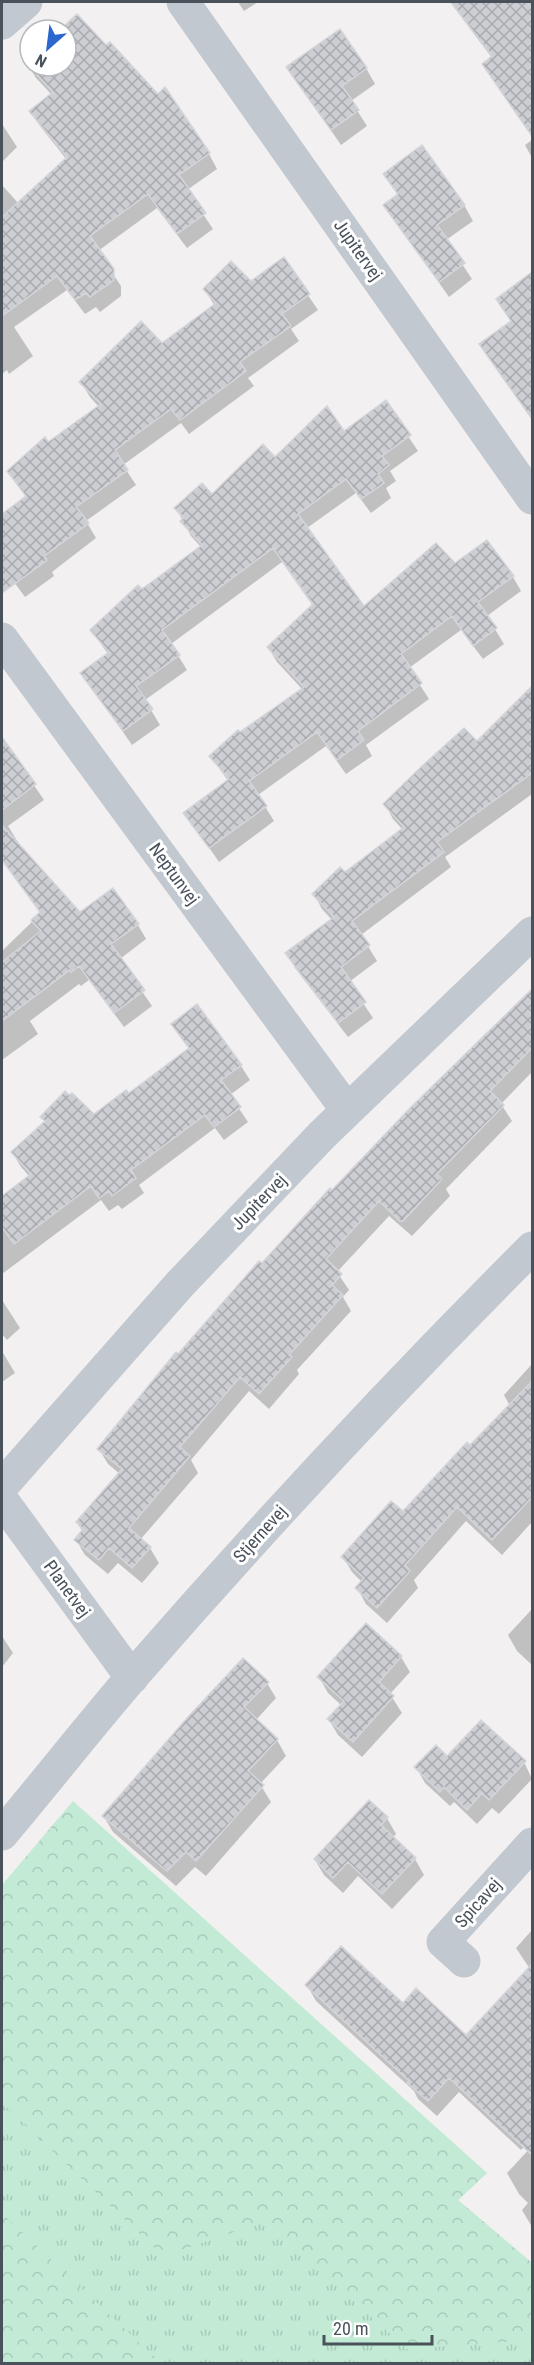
<svg xmlns="http://www.w3.org/2000/svg" width="534" height="2365" font-family="'Roboto Condensed',sans-serif">
<style>
.grass{fill:url(#grass-tufts)}
.forest{fill:url(#forest-crowns)}
.shadow{fill:#0003}
.building{fill:url(#building-cross-hatch);stroke:#d4d5da;stroke-width:1.5}
.lines{fill:none;stroke-linecap:round;stroke-linejoin:round}
.minor{stroke:#c1c8d0;stroke-width:33}
.labels{text-anchor:middle;stroke-width:6;stroke-linejoin:round;paint-order:stroke}
.street-label{font-size:18px;fill:#49515b;stroke:#fff}
</style>
<defs>
<pattern id="grass-tufts" width="24" height="20" patternUnits="userSpaceOnUse" patternTransform="scale(1.5)"><rect width="24" height="20" fill="#c3ead5"/><path d="M3 7l-1-3M5 7V3M7 7l1-3M15 17l-1-3M17 17v-4M19 17l1-3" fill="none" stroke="#a9cab9"/></pattern>
<pattern id="forest-crowns" width="20" height="18" patternUnits="userSpaceOnUse" patternTransform="scale(1.5)"><rect width="20" height="18" fill="#c3ead5"/><path d="M2 6a3 3 0 1 1 6 0M12 15a3 3 0 1 1 6 0" fill="none" stroke="#a9cab9"/></pattern>
<pattern id="building-cross-hatch" width="8" height="8" patternUnits="userSpaceOnUse" patternTransform="scale(1.5)"><rect width="8" height="8" fill="#cdced3"/><path d="M0 0l8 8M0 8l8-8" fill="none" stroke="#a8aaae"/></pattern>
</defs>
<rect width="100%" height="100%" fill="#f2f0f0"/>
<path class="grass" d="M2 1885 487 2173 458 2200 532 2263V2363L2 2364Z"/>
<path class="forest" d="M73 1801 487 2173 458 2200 532 2263V2340L407 2349 266 2221 163 2256 2 2103V1885Z
M2 2213 161 2363H2Z"/>
<path class="shadow" d="M238 2H258L244 11Z
M450 2H532V137L484 64 492 58Z
M77 16 209 154 217 169 187 190 213 229 187 248 157 208 98 251 121 286V296L100 312 96 307 85 314 67 290 14 327 33 356 9 374 7 370 2 374V185L19 204 67 160 40 126 31 111 52 95 36 78 27 63 30 60V66H66V30H62Z
M288 68H366L375 84 351 101 367 126 341 145Z
M2 124 17 147 2 162Z
M532 140V158L525 145Z
M385 174 464 205 473 221 446 240 472 279 449 297 385 206 398 196Z
M284 260 318 310 291 329 299 341 248 378 254 386 189 434 181 423 123 465 136 485 86 521 96 538 52 572 54 576 25 597 2 566V516L26 497 9 471 99 407 90 397 81 382 162 345 215 306 204 289 251 283Z
M532 274V420L481 344 512 322 498 299Z
M385 402 418 451 390 471 396 481 386 488 391 498 371 513 356 493 307 528 363 608 455 565 513 577 521 591 487 616 504 644 483 659 461 630 409 668 429 699 366 745 372 756 346 774 326 746 258 795 274 821 219 862 185 813 229 782 211 757 302 689 277 662 268 647 313 606 282 562 171 644 187 670 145 700 160 725 132 745 82 673 108 654 91 630 201 547 191 536 176 508 212 496 275 459 343 433Z
M532 688V794L445 857 451 867 361 935 377 961 349 982 373 1018 348 1037 295 968 287 953 332 920 322 909 314 894 403 830 393 819 385 804 477 743Z
M10 750 44 800 8 826 19 844 2 856V756Z
M32 898 80 914 138 925 146 939 120 959 152 1006 124 1027 89 980 81 986 79 984 30 1021 38 1034 2 1060V951L40 914Z
M532 991V1072L501 1104 512 1121 446 1189 450 1196 412 1236 389 1216 337 1272 349 1290 343 1297 351 1311 297 1370 299 1374 269 1409 249 1391 191 1460 198 1473 140 1540 150 1548 159 1563 142 1583 118 1563 108 1574 85 1555 76 1540 83 1532 77 1523 120 1474 108 1464 99 1449 176 1354 178 1356 411 1109Z
M197 1007 241 1066 250 1080 230 1095 248 1122 224 1140 215 1128 139 1185 144 1193 122 1209 118 1205 109 1211 101 1200 2 1274V1198L30 1177 21 1167 12 1152 45 1122 42 1117 93 1116 128 1095 190 1050 173 1024Z
M2 1300 20 1328 7 1340 2 1334Z
M2 1351 15 1373 2 1382Z
M532 1364V1522L502 1555 466 1521 414 1580 418 1588 387 1623 366 1604 357 1588 362 1582 352 1572 343 1557 403 1513 470 1448 510 1406 504 1395Z
M532 1609V1665L517 1651 508 1635Z
M2 1636 13 1653 2 1667Z
M401 1657 410 1672 390 1694 402 1713 362 1757 338 1735 329 1720 342 1706 328 1693 319 1677Z
M267 1683 276 1698 256 1720 277 1740 286 1756 260 1784 271 1802 206 1876 195 1867 176 1886 113 1832 104 1817Z
M524 1762 532 1779 499 1814 492 1808 477 1824 454 1802 450 1806 425 1783 416 1767Z
M369 1802 387 1818 396 1834 392 1838 415 1859 424 1875 392 1909 358 1876 343 1893 324 1875 315 1860Z
M532 1930V2138L521 2150 459 2092 437 2116 418 2099 414 2091 316 2001 307 1985 403 2005 466 2037 530 1969 516 1948Z
M532 2146V2227L522 2210 528 2203 519 2194 507 2173Z"/>
<path class="building" d="M451 2H532V136L482 64 492 56Z
M77 14 106 45 110 42 158 94 165 87 210 153 179 175 206 213 177 234 148 194 90 236 114 269V280L90 297 86 293 75 300 57 276 2 316V217L67 157 29 111 53 92 25 62 30 58V66H66V30H60Z
M340 29 367 68 342 86 359 110 331 130 286 67Z
M422 145 465 205 437 225 465 263 439 282 383 205 398 194 383 174Z
M284 257 310 294 282 314 291 326 240 362 246 371 180 420 171 409 115 450 128 470 76 507 89 523 44 556 47 560 2 593V514L26 496 7 471 45 437 48 442 101 404 79 382 141 321 162 343 216 303 203 289 231 261 251 281Z
M532 272V419L479 344 511 321 496 299Z
M386 400 411 435 382 456 389 465 378 474 384 483 361 499 346 479 298 514 364 606 436 543 455 563 487 540 514 576 478 602 497 628 473 646 452 616 401 654 422 683 358 731 364 740 337 760 317 732 249 781 267 806 209 848 183 813 229 779 209 756 238 730 240 732 304 687 267 647 313 604 273 548 162 630 180 655 136 686 153 709 123 731 80 673 109 652 90 630 138 585 142 589 202 545 180 521 184 518 174 508 202 483 212 494 263 444 275 457 327 406 344 431Z
M532 686V773L437 842 444 852 352 921 370 945 341 967 366 1002 338 1023 285 953 334 917 312 894 340 867 345 872 404 827 383 804 420 768 464 728 477 741Z
M2 737 36 784 2 810Z
M2 825 80 912 113 888 139 924 111 944 145 990 114 1013 79 966 71 972 70 970 2 1021V962L41 931 31 920 40 912 2 860Z
M532 989V1048L490 1091 504 1105 437 1174 442 1179 403 1221H400L379 1201 326 1259 342 1274 332 1285 343 1295 289 1355 292 1357 259 1394 240 1377 180 1447 190 1456 129 1528 151 1547 132 1568 109 1548 99 1560 74 1540 83 1529 76 1522 122 1469 97 1449 176 1352 178 1354 259 1261 262 1263 330 1188 332 1190 410 1108Z
M197 1004 242 1065 221 1080 241 1107 214 1127 205 1115 131 1170 136 1178 112 1196 109 1191 99 1198 91 1186 14 1244 2 1227V1196L31 1174 11 1152 45 1121 40 1117 65 1091 69 1095 72 1093 94 1114 126 1090 129 1093 189 1048 171 1024Z
M532 1381V1497L492 1540 457 1507 405 1565 410 1571 377 1608 355 1588 364 1578 341 1557 391 1501 403 1511 467 1442 470 1445Z
M366 1623 402 1656 379 1682 394 1696 353 1742 327 1719 344 1701 317 1677Z
M243 1658 269 1682 244 1707 278 1739 248 1771 264 1785 196 1861 186 1852 167 1871 102 1816 188 1717Z
M481 1720 526 1761 489 1800 482 1793 467 1810 444 1787 440 1792 414 1767 436 1745 447 1756Z
M369 1800 388 1817 381 1825 416 1858 382 1894 348 1862 333 1878 314 1859Z
M341 1946 403 2003 416 1988 466 2035 532 1964V2155L449 2078 428 2101 407 2083 409 2081 305 1985Z"/>
<g class="lines">
<path class="minor" d="M183 2 532 498
M2 23 26 2
M2 639 347 1110
M2 1486 180 1284 322 1135 532 933
M2 1500 132 1678
M2 1834C46 1782 88 1728 132 1677 261 1529 394 1386 532 1248
M464 1961 443 1942 532 1844"/>
</g>
<g class="labels">
<g class="street-label">
<text transform="translate(358 250) rotate(55)" y="6">Jupitervej</text>
<text transform="translate(174 874) rotate(54)" y="6">Neptunvej</text>
<text transform="translate(259 1202) rotate(-46)" y="6">Jupitervej</text>
<text transform="translate(260 1534) rotate(-48)" y="6">Stjernevej</text>
<text transform="translate(67 1589) rotate(54)" y="6">Planetvej</text>
<text transform="translate(478 1903) rotate(-48)" y="6">Spicavej</text>
</g>
</g>
<rect width="534" height="2365" fill="none" stroke="#49515b" stroke-width="6"/>
<g transform="translate(48 48) rotate(208)"><circle r="28" fill="#ffffff" stroke="#b6b9bd" stroke-width="1.5"/>
<path d="M0-4.5L10 22L0 15L-10 22Z" fill="#2c66cf"/>
<text y="-9" font-size="16" font-weight="bold" text-anchor="middle" fill="#49515b">N</text>
</g>
<path d="M324 2335v9h108v-9" fill="none" stroke="#49515b" stroke-width="3"/>
<text x="333" y="2335" font-size="18" fill="#49515b" stroke="#ffffff" stroke-width="4.5" paint-order="stroke">20 m</text>
</svg>
